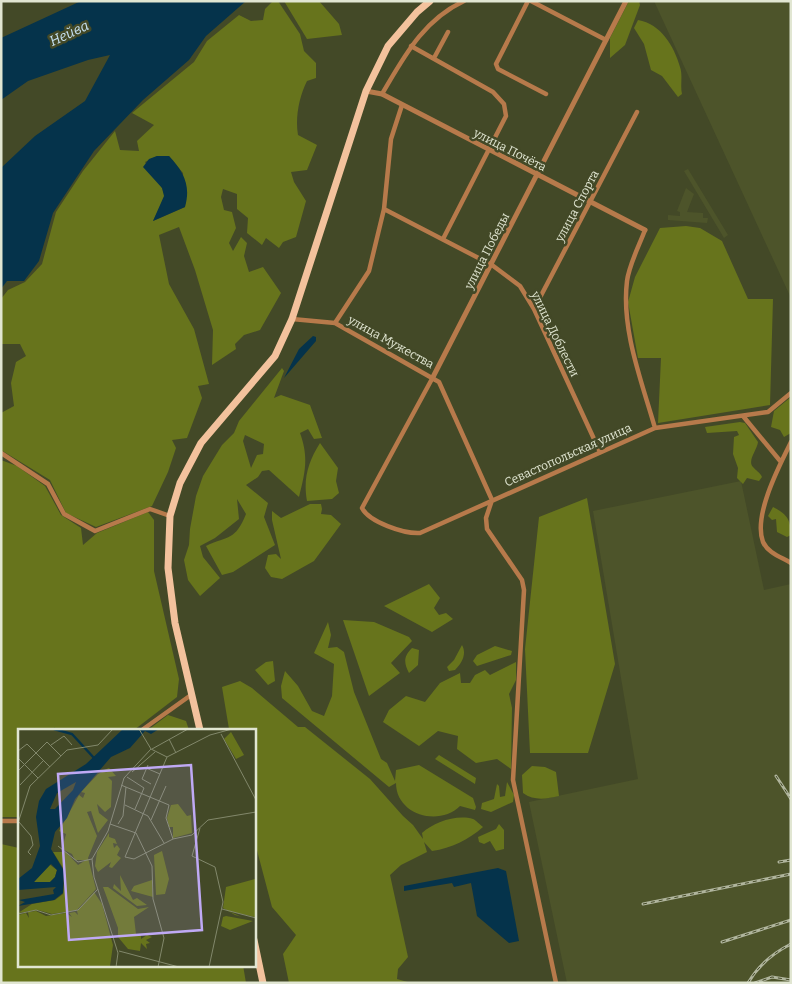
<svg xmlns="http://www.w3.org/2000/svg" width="792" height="984" font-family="Bitter,serif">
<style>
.built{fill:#4d542a}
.green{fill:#67741c;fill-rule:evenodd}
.water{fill:#05334b}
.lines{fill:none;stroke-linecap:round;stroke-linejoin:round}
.minor{stroke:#b77a4b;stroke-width:4.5}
.tertiary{stroke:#b77a4b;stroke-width:5}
.primary{stroke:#f3c29d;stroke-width:7}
.rail-casing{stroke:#b0b59d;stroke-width:3}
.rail{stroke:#434927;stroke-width:1;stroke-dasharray:4;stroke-linecap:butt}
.labels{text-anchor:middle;stroke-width:5;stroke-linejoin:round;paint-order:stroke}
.street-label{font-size:12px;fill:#e1e6d2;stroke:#434927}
.water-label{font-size:14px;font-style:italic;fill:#c5e0f2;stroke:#434927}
.inset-river{fill:none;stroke:#05334b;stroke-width:2.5}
.inset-road{fill:none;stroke:#82886b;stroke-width:1}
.view{fill:#bfa9f4;fill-opacity:0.15;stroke:#bfa9f4;stroke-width:2.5}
.inset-edge{fill:none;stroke:#e1e6d2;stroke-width:2.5}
</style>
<rect width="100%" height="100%" fill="#434927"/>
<path class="built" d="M654 1H791V298Z
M688 169 728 235 724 238 684 171Z
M686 188 694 194 687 212 703 213V218H708L707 223 668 220V215L680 216V212L677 211Z
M741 481 764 590 791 584V983H567L529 802 638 779 593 511Z"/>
<path class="green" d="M273 1H278L300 34 304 51 316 63V78L307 81C299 97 295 118 298 135L317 145 307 170 291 172 294 182 306 201 296 237 283 242 279 248 266 238 262 245 247 233 248 218 237 209V194L223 189 221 197 224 210 232 212 236 228 229 243 233 251 241 237 247 243 244 256 249 272 263 267 281 293 260 330 244 335 235 344 236 349 212 365 213 330 195 270 179 227 159 235 169 284 194 329 209 384 198 386 202 398 187 438 172 440 176 448 168 472 152 506 96 527 66 513 50 480 1 450V413L14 406 11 383 16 362 26 356 20 344H1V299L8 290 25 282 42 264 56 212 83 171 115 131 120 150 139 151 137 141 154 125 132 113 194 62 207 41 239 15 251 21 263 20 265 9ZM157 156H169L183 173 185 207 153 221 165 196 162 188 145 162Z
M284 1H319L339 24 342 35 307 39Z
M629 1H639L640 5 625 45 610 58V38Z
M638 20C661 24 674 46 680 67 683 75 680 86 682 94L678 97 662 76 651 70 644 44 634 28Z
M686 226 700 228 722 241 748 299H773L770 405 658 423 661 358H638L628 302 635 277 660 228Z
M282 368 284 371 274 398 281 395 310 405 322 438 314 439 308 429 300 433C309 458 305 472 299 497L269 470 262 471 258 477 246 485 268 503 264 517 275 545 233 572 222 575 206 546C229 535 235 541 246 514L237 499 239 519 215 538 200 546 203 557 220 578 200 596 188 580 184 560 189 545 190 529 196 496 203 476 222 445 234 433 239 421ZM245 435 264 444 263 454 257 455 251 468 243 441Z
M791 397V433L784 437 780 430 771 427 774 411Z
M740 422 745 423 758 442C757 450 747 461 753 467 756 471 760 472 762 477L759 481 747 478 743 484 737 478 738 468 733 454 734 437 739 435 737 431 707 433 705 427Z
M320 443 338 468 336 481 339 493 332 499 307 501C303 479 308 462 320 443Z
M1 460 17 466 45 486 61 515 81 528 83 545 97 533 148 512 154 520V571L179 679 177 697 134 730H19V817H1Z
M587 498 615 664 588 753H530L525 649 539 517Z
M310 504H321L322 509 321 514 331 515 341 524 314 561 282 579 271 577 265 568 268 555 276 554 281 559 272 520V511L281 518Z
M773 507C787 514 791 520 791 535L787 537 777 532 776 519 772 520 768 516Z
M429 584 440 598 434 608 439 615 446 613 453 619 432 632 384 606Z
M343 620 374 622 409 637 412 641 391 663 400 673 369 696Z
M328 622 331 635 328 648 337 647 344 652 354 692 381 759 387 763 395 781 396 770 419 765 473 798 476 807 475 810 460 806C439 827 396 815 396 783L389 787 282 698 281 686 285 671 298 686 312 711 324 716 332 696 334 664 314 653Z
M462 645C467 654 462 663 455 670L449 671 447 667 454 660Z
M495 646 512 651 511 655 477 666 473 661 477 655Z
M412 648 419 650 418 665 409 673C404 663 403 657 412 648Z
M273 661 275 681 268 685 255 670 266 662Z
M516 662V680L509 694 512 708 511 769 497 759 476 763 457 749 458 736 438 731 419 746 383 722 389 710 406 696 425 702 440 683 460 673 461 683H470L475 675 485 670 490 675Z
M240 681 252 688 298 727H305L370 779 403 816 413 825 423 839 422 833C434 822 457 814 473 819 476 820 480 825 483 827 468 840 452 848 432 851L424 842 427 852 401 865 390 875 408 957 398 969 397 979 411 983H289L283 954 296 935 272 907 254 839V730L229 729 222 687Z
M168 715 186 721 189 730H148Z
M439 755 476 778 475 784 435 759Z
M532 766 545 767 556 772 559 796C546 799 534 801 523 793L522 775Z
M507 782 514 795 513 802 491 812 481 809 482 803 494 799 497 784 499 786 500 797 505 796Z
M499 824 504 830V849L496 851 490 841 484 844 479 842 478 837 496 829Z
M1 844 19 848V965H243L246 983H1Z"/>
<path class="water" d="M81 1H246L206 36 189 60 143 100 94 151 53 213 39 261 24 281H7L1 289V168L35 136 85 101 110 55 88 60 28 81 1 100V38Z
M157 156H169C184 172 191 186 185 207L153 221 164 196 162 188 143 167 149 159Z
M313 336 316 337V341L284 378 299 349Z
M498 868 506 871 519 941 509 943 477 916 471 883 454 887 452 883 404 891V886Z"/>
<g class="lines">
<path class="minor" d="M528 1 496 64 498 69 546 94
M531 1 606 40
M411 46 493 92 504 104 506 116 443 239
M434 58 448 32
M382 94C404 57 423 20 464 1
M384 209 492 265 520 286 534 309 600 452
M645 230C639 246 629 265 627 281 621 330 642 382 655 428
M534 309 637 112
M292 319 335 323 439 382 492 500 486 518 487 529 522 580 524 590 513 780 556 983
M335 323 369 271 384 209 391 139 402 105
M433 377 362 508C369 522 404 534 420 533L655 428 768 412 791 393
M743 416 781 462
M791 442C779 466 753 516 763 542 768 553 781 557 791 563
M1 453 48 484 64 514 95 531 150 509 170 516
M142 730 191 695
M1 821H19"/>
<path class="tertiary" d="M366 91 382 94 645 230
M433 377 626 1"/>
<path class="primary" d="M200 730 175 623 168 568 170 516 180 483 201 443 275 356 292 319 366 91 388 46 417 12 430 1
M254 940 263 983"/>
<g class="rail-casing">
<path id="rail" d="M776 776 791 799
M779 862 791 860
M643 904 791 874
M722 942 791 920
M748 983C758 966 773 953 791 944
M755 983 772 977 791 980"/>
</g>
<use href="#rail" class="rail"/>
</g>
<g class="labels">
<g class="street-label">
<text transform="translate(510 150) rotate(27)" y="4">улица Почёта</text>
<text transform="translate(577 206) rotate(-62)" y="4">улица Спорта</text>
<text transform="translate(487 251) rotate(-63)" y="4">улица Победы</text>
<text transform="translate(555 334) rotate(64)" y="4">улица Доблести</text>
<text transform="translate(391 342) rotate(29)" y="4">улица Мужества</text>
<text transform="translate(568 455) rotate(-24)" y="4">Севастопольская улица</text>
</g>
<g class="water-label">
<text transform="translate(69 33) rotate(-25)" y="5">Нейва</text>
</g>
</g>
<g transform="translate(18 729)">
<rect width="238" height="238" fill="#434927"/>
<path d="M213 3 226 26 218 30 206 10ZM91 39 98 47 90 48 94 52 93 78 87 83 79 75 81 84 90 91 80 104 73 82 69 83 79 107 70 129 78 160 59 181 34 185 20 181 0 184 14 175 37 171 45 165 47 142 35 123H48L60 136 68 131H57L54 125 44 120 48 105 41 102 61 66 65 69 67 64 63 63 80 45 86 42 89 44 86 41ZM160 75 169 87 173 86 174 104 155 109V98H151L149 89 153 76ZM91 104V108L97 110 99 115 95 114 96 119 99 116 102 120 99 126 103 129 94 139 91 138 93 133 80 143 77 137 79 123ZM144 122 151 150 147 165 138 166 136 126ZM31 135 39 141 37 148 32 153H16ZM102 146 115 171 119 169 129 176 119 177 95 159 96 155 103 162ZM237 150V188L210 182 224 188 221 187 217 186 205 179 208 158ZM134 151 135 168 113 162 116 157ZM85 158H90L120 180 131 178 116 188 118 205 123 206V210L129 206 134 208 128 211 132 214 128 215 129 220 123 214 122 222 110 220 100 208V199ZM76 163 84 175 95 216 92 237 0 238V186L8 184 11 189 10 183 18 182 28 187 48 184 54 188 51 184 57 183 60 186 59 182ZM205 188 208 187 235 192 212 201 203 197Z" fill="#67741c"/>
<path d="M105 0H141L133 5 127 2 112 19 93 28 57 70 49 89 37 103 33 120 46 142 45 164 36 171 0 177 7 173 1 171 36 165 35 161 38 158 0 161V150L14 139 22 117 18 88 21 72 28 60 68 35ZM58 53 55 61 37 80H32L39 64ZM33 135 39 141 37 148 32 153H16Z" fill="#05334b" fill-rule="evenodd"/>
<path class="inset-river" d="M36 0 54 5 76 29"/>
<path class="inset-road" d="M121 0 133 20M203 5 238 71M151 10 158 24M33 16 46 7 54 16M133 20 149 28 192 6 214 0M134 20 170 0M0 22 9 15 32 38M149 28 107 128 116 130 155 110 174 106 190 91 238 83M0 29 20 49M130 36 124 50 133 55M128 39 142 45M0 42 29 13 43 27M114 43 137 23M109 48 126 59 117 80M2 56 25 32M103 56 151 76 148 89 155 110M107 76 130 87 146 114M133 91 148 57M1 93 13 107 15 116 10 123 13 126M0 94 12 57 49 21 80 16 95 0M92 95 118 104 134 137 135 170 146 209 140 238M100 95 105 87 108 58M182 99 174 127 197 138 205 173 191 238M40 117 60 133 74 130M204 180 238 189M0 185 18 181 33 186 60 181 80 160M101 222 161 238M98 238 100 224 76 148 74 130 90 102 106 49 133 20"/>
<path class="view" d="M173 36 184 201 51 211 40 45Z"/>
<rect width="238" height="238" class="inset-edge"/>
</g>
<rect width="792" height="984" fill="none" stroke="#e1e6d2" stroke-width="5"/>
</svg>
